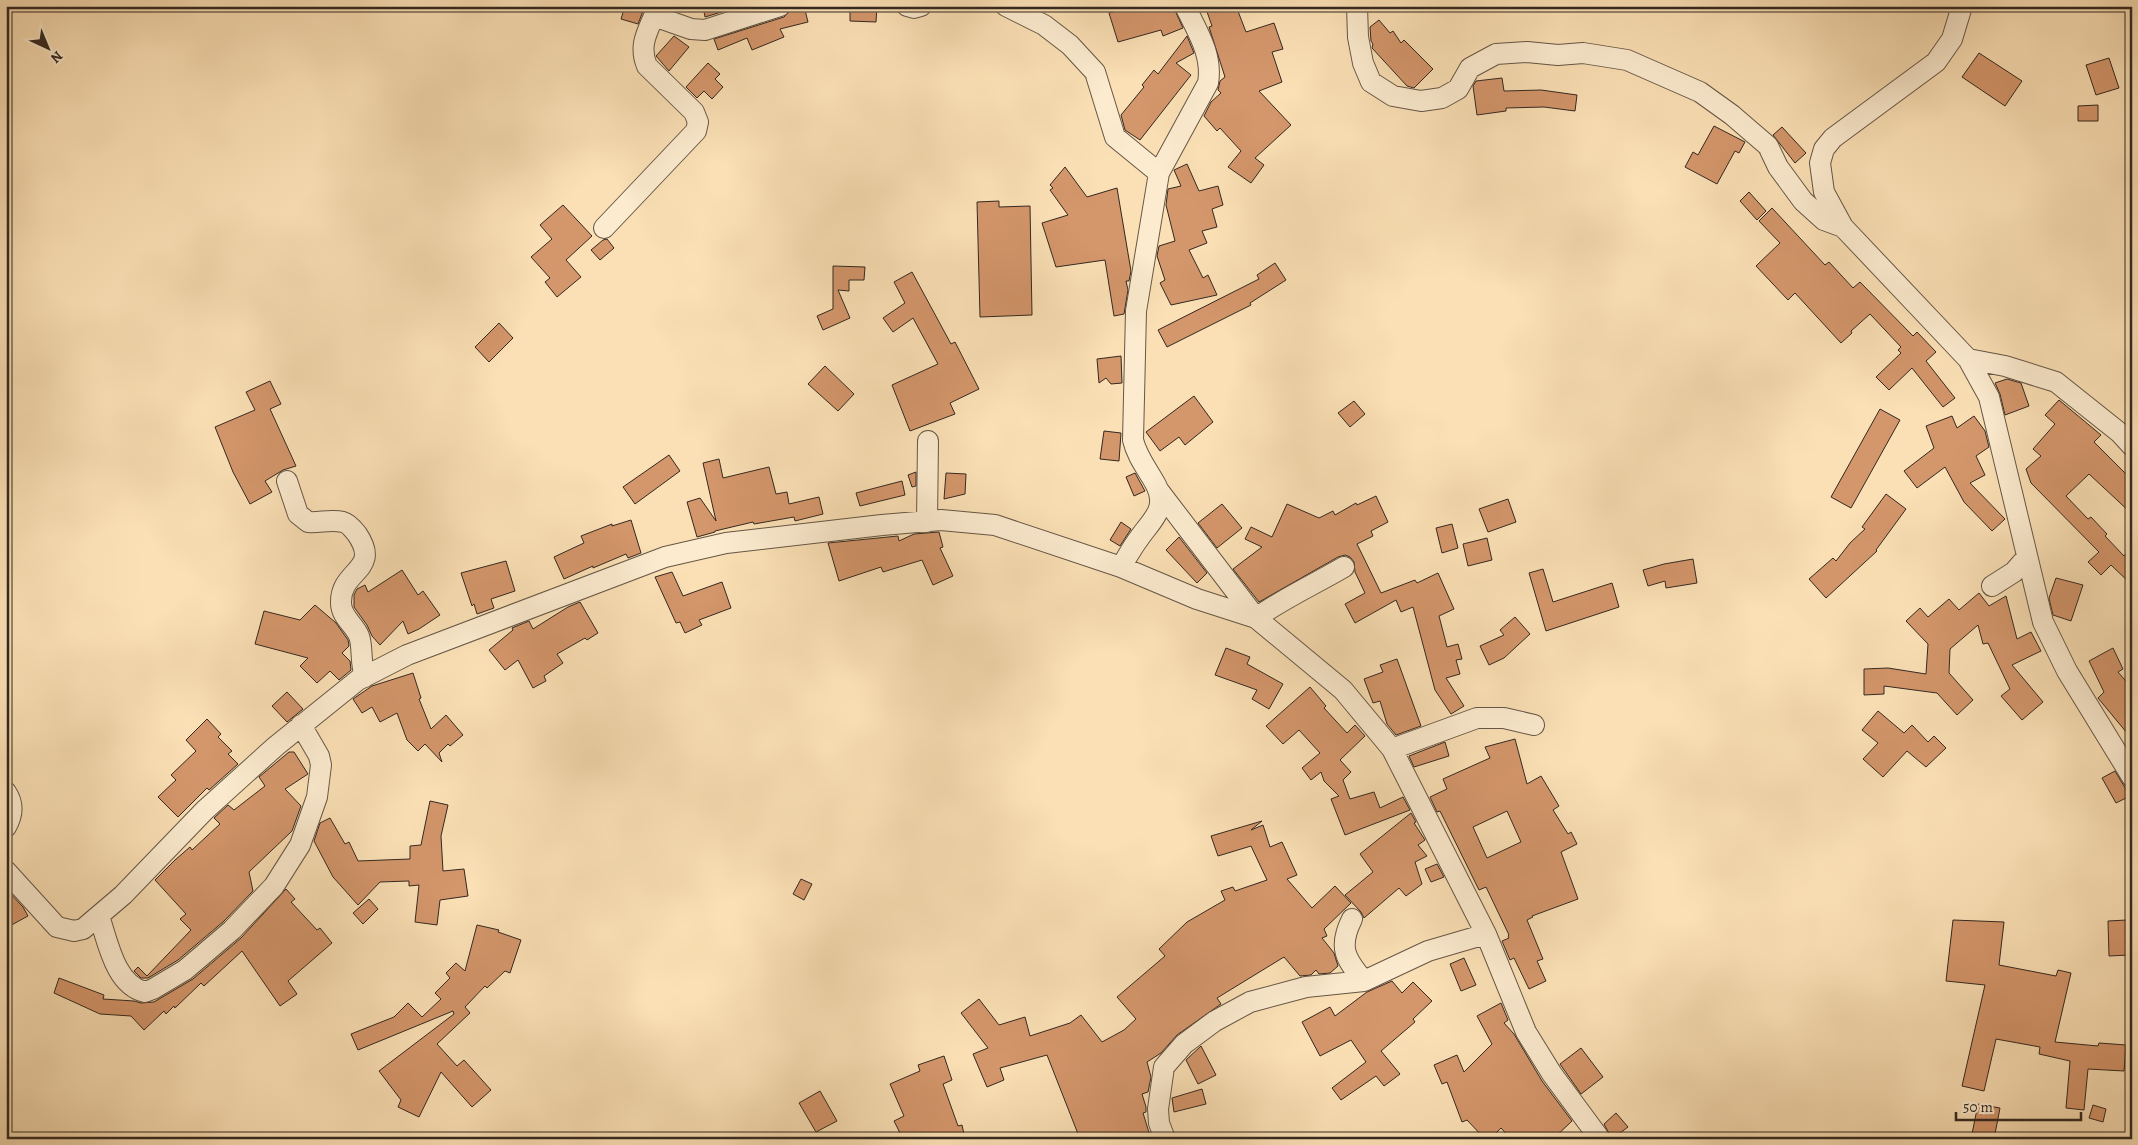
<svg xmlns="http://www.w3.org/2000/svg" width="2138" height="1145" font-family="Alegreya,serif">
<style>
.building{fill:#d4966b;stroke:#332821;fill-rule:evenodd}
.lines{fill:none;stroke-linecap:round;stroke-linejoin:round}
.minor-casing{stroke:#655646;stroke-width:22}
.minor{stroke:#fcebcf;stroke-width:20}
</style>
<rect width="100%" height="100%" fill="#fbe0b5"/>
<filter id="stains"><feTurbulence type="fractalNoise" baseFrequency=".004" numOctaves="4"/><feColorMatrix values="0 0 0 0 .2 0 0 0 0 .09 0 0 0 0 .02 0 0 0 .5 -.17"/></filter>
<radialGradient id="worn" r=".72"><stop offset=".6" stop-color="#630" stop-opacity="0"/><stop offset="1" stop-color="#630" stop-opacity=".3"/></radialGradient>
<path class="building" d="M625 6H645L638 24 621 19Z
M703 6H738V7L705 17Z
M804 6 808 22 780 29 784 37 752 50 747 38 718 50 714 39 784 17 791 10Z
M850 6H877L876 22 850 21Z
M1122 6H1173L1183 28 1163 36 1161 30 1118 42 1109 13 1123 9Z
M1205 6H1236L1246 32 1274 23 1283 49 1272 52 1282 82 1259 91 1291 125 1255 158 1264 165 1251 183 1228 167 1241 151 1220 128 1217 131 1204 116 1211 102 1221 93 1218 90 1220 81 1225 77 1209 27 1212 26Z
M1379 20 1390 33 1393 31 1401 43 1404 40 1433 69 1414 88 1407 86 1372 48 1373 44 1371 41 1370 27Z
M674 36 689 47 669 71 656 56Z
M1187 36 1194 53 1176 63 1191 75 1140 140 1125 130 1121 115 1144 87 1142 85 1154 70 1158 74Z
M1979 53 2022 81 2005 106 1962 77Z
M2109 58 2119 88 2096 95 2086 65Z
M708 63 720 74 715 79 723 87 712 99 704 91 697 98 686 87Z
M1502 78 1504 91 1541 90 1577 95 1575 111 1544 107 1506 108V111L1477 115 1473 86 1476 81Z
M2098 105V121H2078V106Z
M1714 126 1745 142 1739 153 1735 151 1717 184 1685 167 1693 152 1698 155Z
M1782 127 1806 153 1795 163 1773 135Z
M1187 164 1199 191 1218 186 1223 205 1212 209 1217 227 1202 231 1207 243 1189 250 1203 278 1208 275 1217 295 1171 305 1160 283 1165 280 1157 256 1159 246 1175 241 1166 205 1168 189 1181 186 1174 170Z
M1065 167 1087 197 1117 188 1131 271 1129 281H1126L1128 290 1124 314 1114 316 1105 260 1056 267 1042 223 1068 215 1050 190 1053 188 1050 185Z
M1749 192 1766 211 1757 220 1740 201Z
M999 201V207L1030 206 1032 315 980 317 977 202Z
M563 205 592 236 566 260 581 277 557 297 545 282 550 278 531 257 552 239 540 225Z
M1772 208 1825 265 1829 262 1853 288 1860 282 1913 336 1917 332 1936 352 1926 361 1955 398 1943 407 1912 368 1889 390 1876 377 1901 353 1898 350 1901 347 1870 314 1851 331 1852 333 1841 343 1795 293 1788 300 1756 266 1780 243 1759 221Z
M607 239 614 248 600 260 591 250 603 240Z
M1275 263 1286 280 1250 303 1251 305 1167 347 1158 330 1259 279 1257 275Z
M833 266 865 267 864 280H849V291L838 290 850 318 823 330 817 316 833 309Z
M912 272 951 344 955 342 979 389 950 403 955 414 910 431 892 385 938 364 913 318 893 332 883 318 905 303 894 282Z
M499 323 513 338 489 362 475 347Z
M1121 356 1122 383 1111 384 1106 378 1099 383 1097 359Z
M825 366 854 394 838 411 808 384Z
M2007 379 2021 383 2029 406 2005 415 2000 394 1995 383Z
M270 381 281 404 270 409 296 466 283 470 265 481 272 492 250 504 233 472 215 427 255 410 246 392Z
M1194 396 1213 422 1185 445 1179 437 1160 451 1146 432Z
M2059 400 2101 435 2094 442 2132 480V514L2089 474 2066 496 2088 519 2091 517 2107 534 2105 536 2124 556 2132 547V585L2111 565 2101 575 2088 562 2099 552 2031 483 2026 469 2041 456 2033 449 2055 424 2045 415Z
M1354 401 1365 414 1350 427 1338 413Z
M1880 409 1900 420 1851 508 1831 497Z
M1952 416 1957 428 1974 416 1985 431 1989 447 1976 456 1985 475 1970 483 2005 519 1992 531 1964 502 1945 467 1917 488 1904 471 1934 448 1926 426Z
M1104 431 1121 433 1119 461 1100 459Z
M669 455 680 471 635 504 623 487Z
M719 459 723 478 769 467 776 494 787 492 789 504 819 497 823 514 795 521 794 517 754 524 753 522 715 531V532L697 537 687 502 700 498 716 521 703 463Z
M916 472V486L912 487 908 475Z
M946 473 966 474 965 494 944 499Z
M1135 473 1145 491 1134 496 1126 477Z
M902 481 905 495 860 506 856 493Z
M1886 494 1906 509 1876 550 1877 551 1826 598 1809 579 1833 558 1836 561 1850 543 1865 529 1862 527Z
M1376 496 1388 522 1371 531 1373 536 1357 544 1381 593 1415 580 1417 583 1438 573 1454 609 1439 616 1447 647 1458 644 1462 659 1456 660 1460 674 1446 678 1464 706 1451 714 1435 690 1413 607 1401 612 1396 600 1355 623 1345 604 1365 593 1355 572 1354 562 1350 557 1345 555 1338 557 1259 602 1233 569 1262 547 1245 539 1251 527 1272 537 1287 504 1319 518 1333 511 1335 515 1356 503 1357 505Z
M1508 499 1516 522 1488 532 1479 509Z
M1222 504 1242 528 1217 548 1198 523Z
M631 520 641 553 628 558 626 554 593 568V566L564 579 554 557 584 543 581 536 612 524V526Z
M1121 522 1131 529 1120 546 1110 540Z
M1452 524 1458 548 1442 553 1436 528Z
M939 532 943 547 940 548 953 576 933 585 922 560 883 572 881 567 839 581 828 543 898 536 899 541 914 534Z
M1179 537 1207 573 1197 583 1166 550Z
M1487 538 1492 560 1468 566 1463 544Z
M1693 559 1697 583 1666 588 1665 581 1648 586 1643 570 1664 564Z
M506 561 515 591 491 599 494 608 477 614 474 604 472 606 461 573Z
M1543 569 1553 602 1612 583 1619 607 1546 631 1529 573Z
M402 570 418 595 423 591 440 615 419 629 408 634 403 621 380 645 372 636 367 625 354 607V595L357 589 365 585 368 592Z
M672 572 683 596 722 582 731 608 699 620 702 625 685 633 680 622 676 623 655 577Z
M2056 578 2083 585 2071 621 2053 615 2049 598Z
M1979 593 1989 606 2006 596 2017 639 2031 632 2041 651 2012 665 2043 702 2022 720 2001 696 2010 689 1988 643 1983 644 1978 625 1950 649 1949 673 1973 700 1957 715 1937 693 1884 686V694L1864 695V669L1888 668 1926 674 1928 644 1906 621 1920 608 1928 617 1949 599 1959 610Z
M580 602 598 633 587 640 585 638 557 654 563 663 544 676 546 681 533 688 518 660 505 670 489 650 513 630 512 628 529 621 533 629 568 607Z
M315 605 336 623 348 640 349 646 342 653 350 661 351 670 339 680 330 671 317 683 300 666 308 658 255 644 264 611 300 620Z
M1515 617 1530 634 1504 658 1489 665 1480 646 1504 635 1500 630Z
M1226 648 1250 657 1247 664 1283 684 1269 709 1252 699 1257 690 1215 675Z
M2113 648 2123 669 2118 672 2132 688V739L2098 698 2104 692 2089 661Z
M1397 659 1421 726 1396 735 1387 724 1380 701 1373 703 1364 679 1383 672 1380 665Z
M413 673 421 698 419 699 431 729 446 715 463 735 450 746 448 744 439 753 442 762 425 744 418 751 407 740 397 713 380 722 372 707 362 713 353 699 372 686Z
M1310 687 1326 706 1324 708 1347 733 1355 725 1365 736 1340 760 1351 772 1343 780 1350 799 1374 792 1380 808 1403 797 1410 810 1345 835 1331 799 1339 796 1324 781 1321 772 1311 780 1302 768 1320 753 1299 730 1283 744 1266 726Z
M287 692 303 709 287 722 272 706Z
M1878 711 1904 733 1912 725 1928 742 1934 736 1946 748 1926 767 1907 751 1883 777 1863 759 1878 743 1862 730Z
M207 719 221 734 218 737 232 751 228 754 238 764 209 790 207 788 178 817 158 797 176 780 171 775 196 751 186 740Z
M1515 739 1527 784 1541 776 1559 806 1553 810 1568 834 1571 832 1577 844 1561 852 1578 899 1532 916 1533 917 1527 920 1543 959 1537 961 1546 981 1529 989 1514 958 1510 960 1502 941 1509 938 1508 936 1509 935 1486 887 1479 890 1440 811 1437 812 1430 797 1447 789 1443 779 1490 758 1485 747ZM1507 811 1521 842 1487 858 1473 827Z
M1445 742 1449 756 1414 767 1409 756Z
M289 752H294L308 774 285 789 301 806 292 831 249 872 253 891 224 921 178 960 148 978H141L134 971 138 967 147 976 191 930 180 919 186 914 155 880 175 860 190 847 192 850 220 824 214 818 228 805 234 810 265 786 259 777Z
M2115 771 2130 796 2116 803 2102 778Z
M430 801 448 805 441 836 443 871 464 869 468 896 440 900 437 925 415 922 419 885 409 886V881L380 882 358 905 333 877 314 841 320 823 330 818 345 844 349 842 358 861 410 859V846L421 845Z
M1411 813 1416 822 1414 823 1425 840 1418 845 1427 856 1415 862 1422 884 1406 896 1399 888 1364 918 1361 912 1345 895 1373 872 1360 854Z
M1262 821 1251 830 1263 825 1270 847 1282 842 1297 875 1287 879 1312 908 1335 886 1351 903 1324 929 1327 936 1322 938 1334 953 1338 966 1330 973 1319 974 1316 970 1311 975 1300 976 1284 957 1217 998 1221 1004 1177 1035 1161 1053 1147 1062 1151 1077 1148 1092 1142 1094 1146 1107V1112L1143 1113 1151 1139H1080L1047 1055 1000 1068 1004 1080 987 1087 973 1054 988 1048 961 1013 979 999 999 1025 1025 1017 1030 1036 1070 1023 1081 1015 1102 1042 1124 1030 1136 1019 1117 997 1165 956 1159 949 1187 922 1225 900 1221 891 1233 887 1235 891 1267 880 1251 846 1218 856 1211 836Z
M1437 864 1444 877 1431 882 1425 869Z
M801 879 812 884 804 900 793 894Z
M6 889 23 907 28 916 6 928Z
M286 889 295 899 291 902 317 930 320 928 332 943 288 981 297 994 280 1006 242 951 204 986 201 983 175 1008 174 1006 166 1014 164 1011 144 1030 131 1016 100 1014 54 993 59 978 104 995 103 999 134 1001 141 1003 154 1002 193 979 241 938Z
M369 899 378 909 363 924 353 913Z
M1953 920 2004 922 1999 965 2056 976 2058 970 2071 973 2055 1042 2098 1046 2099 1043 2126 1045 2124 1071 2088 1069 2084 1110 2066 1108 2070 1061 2039 1054 2040 1047 1996 1039 1984 1091 1962 1086 1985 985 1946 981Z
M2127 920 2129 955 2109 956 2108 921Z
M477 925 499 930 498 932 521 940 510 973 505 971 487 988 485 986 465 1007 470 1013 437 1044 457 1066 464 1060 491 1090 472 1107 441 1072 419 1117 398 1107 401 1100 379 1071 454 1014 453 1011 358 1050 351 1034 394 1017 408 1003 422 1017 441 999 435 993 450 978 446 973 456 963 465 971Z
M1464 958 1476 985 1461 991 1450 964Z
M1392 981 1402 993 1413 982 1432 1001 1413 1019 1415 1022 1381 1051 1400 1074 1384 1086 1376 1076 1341 1100 1332 1088 1366 1062 1351 1040 1320 1056 1302 1022 1330 1007 1335 1016 1367 992Z
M1501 1003 1508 1020 1504 1023 1514 1034 1542 1081 1572 1121 1553 1139H1511L1501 1128 1490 1139H1485L1467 1120 1462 1122 1447 1082 1442 1084 1434 1065 1457 1055 1464 1072 1492 1044 1477 1016Z
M1201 1046 1216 1075 1198 1084 1186 1060Z
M1581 1048 1603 1077 1581 1094 1560 1064Z
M944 1056 952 1080 943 1084 958 1126 962 1125 965 1139H903L894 1121 904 1116 890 1084 920 1071 918 1065Z
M1202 1089 1206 1104 1174 1112 1172 1098Z
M820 1091 837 1121 816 1132 799 1103Z
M1978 1104 2000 1108 1994 1139H1971Z
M2093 1105 2106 1109 2103 1122 2089 1118Z
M1616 1113 1628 1127 1612 1139 1604 1124Z"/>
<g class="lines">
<g class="minor-casing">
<path id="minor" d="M907 6 914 8 921 6
M1006 6 1044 25 1070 45 1095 72 1115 137 1159 173
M1357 6 1358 37 1363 63 1371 82 1393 96 1421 101 1442 98 1458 89 1470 68 1496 54 1527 52 1558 55 1583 53 1627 60 1700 92 1732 115 1768 146 1778 167 1803 201 1824 220 1843 227
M1962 6 1952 39 1936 62 1833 138 1824 149 1820 163 1824 192 1843 227 1968 359 1989 397 2043 622 2067 671 2132 777
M604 228 696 131 698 122 694 112 647 66C639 47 646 34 654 16L691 29 705 30 780 6
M1968 359 2005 366 2056 382 2120 433 2132 446
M287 481 298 514 308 522C320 523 331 519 343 522 348 523 353 529 357 534 382 571 340 569 341 603 341 617 354 624 359 636 363 646 360 663 365 677
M1159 491 1256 618C1284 598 1315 584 1344 567
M927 522 928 441
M1121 567C1127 557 1133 546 1140 537 1152 520 1168 508 1156 485 1148 470 1137 457 1133 440L1136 311 1159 173 1208 83C1213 55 1197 31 1185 6
M1992 586 2014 572 2027 557
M1392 749 1477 718H1504L1534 725
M6 792C14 804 13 815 6 827
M6 871 57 927 74 931 83 929 123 895 205 810 276 746 358 680 407 655 665 557 726 543 882 525 941 520 995 525 1121 567 1197 599 1256 618 1343 690 1392 749 1486 934 1526 1032 1552 1074 1600 1139
M99 916C108 942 115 985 145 992L153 989 185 970 232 930 274 886 300 845 317 797 321 765 319 756 301 725
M1352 919C1338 947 1345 959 1364 981
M1165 1139 1159 1123 1158 1109 1164 1067 1184 1044 1215 1021 1250 1002 1306 987 1364 981 1428 951 1486 934"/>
</g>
<use href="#minor" class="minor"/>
</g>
<rect width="2138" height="1145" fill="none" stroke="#fbe0b5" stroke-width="25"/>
<rect x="8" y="8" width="2123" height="1130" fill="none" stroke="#332821" stroke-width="2.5"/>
<rect x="12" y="12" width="2113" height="1120" fill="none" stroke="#332821"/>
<g transform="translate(48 48) rotate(136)" stroke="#fcebcf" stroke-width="4" paint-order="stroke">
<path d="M0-4L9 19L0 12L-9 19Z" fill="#332821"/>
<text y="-8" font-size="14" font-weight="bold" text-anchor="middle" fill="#332821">N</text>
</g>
<path d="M1956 1112v8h125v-8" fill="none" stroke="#332821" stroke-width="2.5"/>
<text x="1963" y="1112" font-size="15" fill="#332821" stroke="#fcebcf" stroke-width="4" paint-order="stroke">50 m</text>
<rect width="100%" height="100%" filter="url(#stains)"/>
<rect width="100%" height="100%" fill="url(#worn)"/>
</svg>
